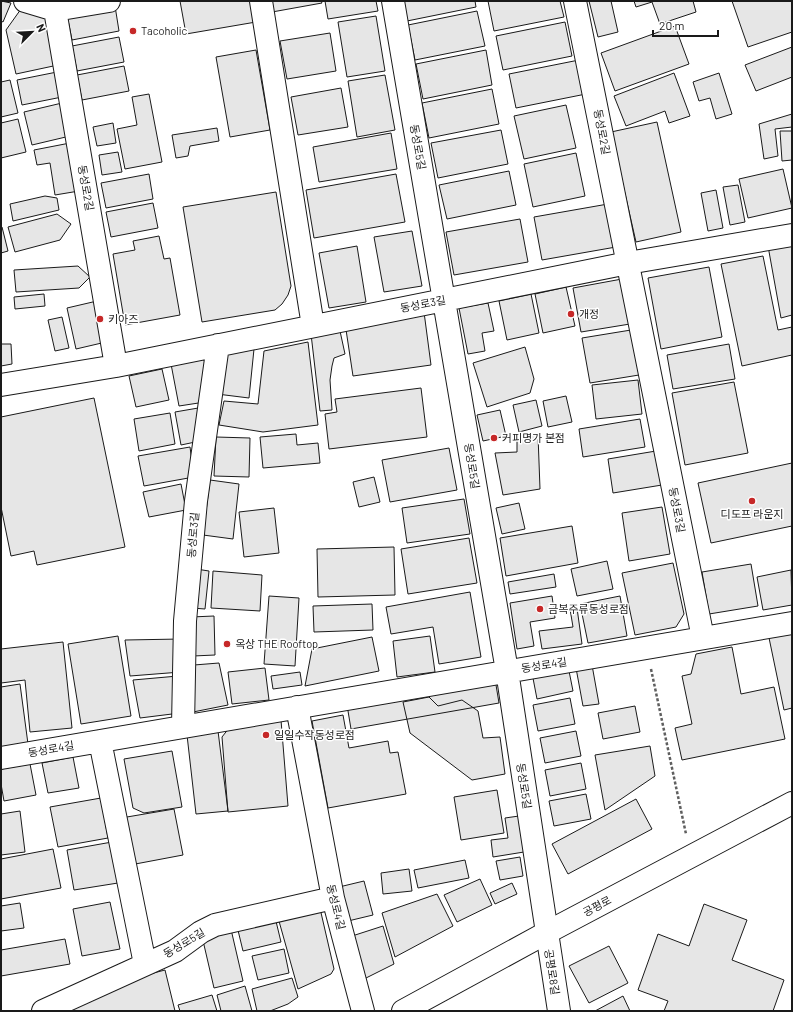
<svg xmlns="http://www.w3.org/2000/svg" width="793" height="1012" font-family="Barlow,'Noto Sans KR',sans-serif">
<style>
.building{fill:#e6e6e6;stroke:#1a1a1a}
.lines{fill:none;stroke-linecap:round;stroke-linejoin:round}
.minor-casing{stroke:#1a1a1a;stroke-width:24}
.major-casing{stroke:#1a1a1a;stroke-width:24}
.path{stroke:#5f5f5f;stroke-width:2.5;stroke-dasharray:3 2;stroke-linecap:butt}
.minor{stroke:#fff;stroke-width:22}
.major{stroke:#fff;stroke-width:22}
.poi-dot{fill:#c62828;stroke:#fff;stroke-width:1.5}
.labels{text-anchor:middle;stroke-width:3;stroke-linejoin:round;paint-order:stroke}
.poi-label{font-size:11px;fill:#1a1a1a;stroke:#fff;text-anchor:start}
.street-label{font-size:11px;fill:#1a1a1a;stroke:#fff}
</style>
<rect width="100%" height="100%" fill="#fff"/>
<path class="building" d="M1 1 11 3 3 22 1 21Z
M180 1H252L256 22 186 34Z
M270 1H321L322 3 272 12Z
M325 1H376L378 11 328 19Z
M402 1H475L476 7 407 21Z
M488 1H560L564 17 494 31Z
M589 1H611L618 32 598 37Z
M634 1H693L696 12 660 24 652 2 636 7Z
M732 1H792V32L748 47Z
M115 6 119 31 72 40 67 15Z
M21 9 48 18 58 65 16 74 6 30Z
M477 11 485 46 415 60 408 25Z
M376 16 385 71 347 77 338 22Z
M565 22 572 56 503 70 496 36Z
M675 26 689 64 615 91 601 53Z
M330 33 336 71 287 79 280 41Z
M119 37 124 62 77 71 72 46Z
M792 47V77L756 91 745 65Z
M256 50 270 130 230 137 216 57Z
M486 50 492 85 423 99 416 64Z
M579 60 586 94 516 108 509 74Z
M124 66 129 91 82 100 77 75Z
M57 72 62 97 22 105 17 80Z
M674 73 690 116 669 123 665 111 626 126 614 96Z
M719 73 732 114 716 119 710 98 699 101 693 82Z
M385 75 395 130 357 137 348 81Z
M10 80 18 113 1 117V82Z
M341 88 348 127 298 135 291 97Z
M492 89 499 124 429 138 422 103Z
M149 94 162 162 125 169 117 129 137 125 132 97Z
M62 103 70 136 32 145 24 112Z
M566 105 576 148 524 159 514 116Z
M792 114V127L775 129 778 156 764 159 759 124Z
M18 119 26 152 1 158V123Z
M657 122 681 232 636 242 611 132Z
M113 123 116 143 97 146 93 127Z
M217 128 219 141 190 146 188 156 176 158 172 135Z
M501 130 508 164 438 178 431 143Z
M780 131H792V160L782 161Z
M391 133 397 169 319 182 313 147Z
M70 143 79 191 55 195 50 163 37 165 34 150Z
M118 152 122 172 102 175 99 155Z
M576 153 585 196 533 207 524 164Z
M783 169 792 208 748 218 739 179Z
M509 171 516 205 447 219 439 185Z
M149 174 153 199 106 208 101 183Z
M396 174 405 222 314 238 306 190Z
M738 185 745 222 730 225 723 187Z
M716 190 723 228 708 231 701 193Z
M276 192 291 286 288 295 282 304 275 310 202 322 183 207Z
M45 196 57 198 59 210 13 221 10 204Z
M153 203 158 228 111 237 106 212Z
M608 204 616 247 542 260 534 217Z
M57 214 71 224 60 240 15 252 8 227Z
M520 219 528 262 454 275 446 232Z
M1 227H2L8 251 1 253Z
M412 231 422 286 384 292 374 237Z
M159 236 164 259 170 258 180 315 125 325 113 254 135 250 133 241Z
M792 241V315L781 318 768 246Z
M357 246 366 302 329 308 319 253Z
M763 256 778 330 792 327V355L742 366 721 264Z
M78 266 90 277 79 288 16 292 14 270Z
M709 267 722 337 661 349 648 278Z
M622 279 630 324 581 332 573 288Z
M566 287 575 326 543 333 535 294Z
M44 294 45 306 15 309 14 297Z
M531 294 539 333 507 340 499 301Z
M97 301 106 342 76 349 67 308Z
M488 303 494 331 482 333 485 351 468 354 459 308Z
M424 312 431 365 353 376 345 323Z
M62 317 69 348 55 351 48 320Z
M631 330 639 375 590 383 582 338Z
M340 331 345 354 334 358 332 366 330 380 332 410 320 411 311 334Z
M308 342 318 425 263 432 219 425 224 401 258 404 264 351Z
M1 344H11L12 364 1 366Z
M729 344 735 379 673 389 667 355Z
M525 347 534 379 530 393 487 407 473 363Z
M254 349 249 398 217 394 224 354Z
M210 357 205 402 179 406 171 364Z
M162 369 169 400 136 407 129 376Z
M638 380 642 414 596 419 592 385Z
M734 382 748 453 685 465 672 393Z
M421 388 427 437 329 449 325 414 337 412 335 399Z
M566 396 572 422 548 427 543 401Z
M94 398 125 547 37 565 34 551 11 556 1 507V417Z
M536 400 542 426 519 432 513 405Z
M204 407 200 441 181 445 175 412Z
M500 410 506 436 483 441 477 415Z
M170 413 175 444 139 451 134 419Z
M640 419 645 447 583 457 579 429Z
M296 434 297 445 318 443 320 463 263 468 260 437Z
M538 435 540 489 503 495 495 453 517 452V437Z
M216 437 250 438 249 477 214 476Z
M190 447 194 477 144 486 138 456Z
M449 448 457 490 390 502 382 460Z
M656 451 662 485 613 493 608 459Z
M792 463V526L711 543 698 483Z
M374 477 380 502 359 507 353 482Z
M210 480 239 484 233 539 203 535Z
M181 484 186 510 149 517 143 492Z
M464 499 470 534 407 543 402 508Z
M519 503 525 529 502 534 496 508Z
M662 507 670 554 629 561 622 513Z
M274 508 279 553 244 557 239 512Z
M572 526 578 563 506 576 500 538Z
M469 538 477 583 408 594 401 549Z
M394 547 395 595 318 597 317 549Z
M607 561 613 589 577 596 571 569Z
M673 563 684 614 676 627 635 635 622 573Z
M751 564 758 606 709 614 702 572Z
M196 569 209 571 205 609 192 608Z
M791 570 792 605 763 610 757 577Z
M213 571 262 575 260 611 211 608Z
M554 574 556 587 510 594 508 582Z
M470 592 481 657 439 664 433 627 391 634 386 607Z
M269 596 299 598 295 666 264 664Z
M552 596 555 618 530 622 534 646 517 649 510 603Z
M620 596 627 636 588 643 580 604Z
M372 604 373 630 314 632 313 606Z
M577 608 582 644 542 649 539 631 573 627 570 609Z
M214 616 215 655 193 656 191 617Z
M792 628V708L784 710 768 633Z
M118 636 131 716 81 724 68 644Z
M430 636 435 672 397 677 393 641Z
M372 637 379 671 305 686 312 649Z
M181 639V672L130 676 125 640Z
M63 642 72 728 30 732 25 680 1 683V649Z
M732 647 741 694 774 687 785 739 682 760 675 728 692 724 682 676 691 674 696 654Z
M219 663 228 705 193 712 194 665Z
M592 665 599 704 583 706 576 668Z
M568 666 573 691 537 699 532 673Z
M265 668 269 700 232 704 228 672Z
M300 672 302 685 273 689 271 676Z
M178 676 180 713 140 718 133 680Z
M495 679 499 703 351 729 347 705Z
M20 684 28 744 1 748V687Z
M429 697 438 706 462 700 478 711 483 738 500 737 505 774 472 780 410 733 403 702Z
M570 698 575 724 538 731 533 705Z
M635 706 640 732 603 739 598 713Z
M343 715 349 748 388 741 390 753 398 752 406 794 328 808 312 721Z
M281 720 288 806 228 812 222 737 233 723Z
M218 731 228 811 196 814 187 735Z
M576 731 581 756 545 763 540 738Z
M650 746 655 776 605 810 595 755Z
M172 751 182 807 144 813 133 808 124 759Z
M73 757 79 788 48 793 42 763Z
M581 763 586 789 550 796 545 770Z
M30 764 36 795 4 801 1 784V769Z
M497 790 504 833 461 840 454 797Z
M586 794 591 819 554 826 549 801Z
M101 798 108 838 58 847 50 807Z
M636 799 652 829 568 874 552 844Z
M174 809 183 855 130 865 121 818Z
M20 811 25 852 1 855V814Z
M519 816 524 852 493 857 491 840 508 838 505 818Z
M112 842 118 883 74 890 67 850Z
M53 849 61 888 1 899V859Z
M520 857 523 876 500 880 496 861Z
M465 860 469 878 418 888 414 870Z
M409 869 412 891 383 894 381 873Z
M480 879 492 905 457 922 444 895Z
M364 881 373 915 348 921 339 887Z
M512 883 517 894 495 904 490 893Z
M437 894 453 926 395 957 382 913Z
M110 902 120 949 82 956 73 909Z
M20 903 24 928 1 931V906Z
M319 904 334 969 331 974 298 989 277 914Z
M704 904 747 920 732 960 784 980 773 1011H664L668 1001 638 990 658 934 689 946Z
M274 913 281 942 243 951 236 922Z
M230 925 243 981 214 988 201 932Z
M383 926 394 964 362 980 349 937Z
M65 939 70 964 1 976V950Z
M609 946 628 983 589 1003 569 966Z
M284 949 289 973 258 980 252 956Z
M165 970 175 1011H65L115 983Z
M292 978 298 997 288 1004 270 1011H257L252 989Z
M245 986 252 1011H221L217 995Z
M212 995 217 1011H180L178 1005Z
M623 996 630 1011H595Z"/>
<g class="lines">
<g class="minor-casing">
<path id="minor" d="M25 1 55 10 109 1
M261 1 313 326
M393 1 507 671 559 1011
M575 1 703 638
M55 10 116 366
M1 385 116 366 628 263 792 235
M297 707 333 898 363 1011
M183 726 185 621 196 501 218 345
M100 741 145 964
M1 758 792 623
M43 1011 175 951 201 932 215 925 333 898"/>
</g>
<g class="major-casing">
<path id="major" d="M403 1011 546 933 792 803"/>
</g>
<path class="path" d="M651 669 686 834"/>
<use href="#minor" class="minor"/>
<use href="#major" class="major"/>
</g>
<g class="poi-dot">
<circle cx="133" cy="31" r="4"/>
<circle cx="571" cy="314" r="4"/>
<circle cx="100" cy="319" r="4"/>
<circle cx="494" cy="438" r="4"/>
<circle cx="752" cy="501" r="4"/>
<circle cx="540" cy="609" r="4"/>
<circle cx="227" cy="644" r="4"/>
<circle cx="266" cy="735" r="4"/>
</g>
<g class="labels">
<g class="poi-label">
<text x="141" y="35">Tacoholic</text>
<text x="579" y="318">개정</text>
<text x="108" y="323">키아즈</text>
<text x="502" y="442">커피명가 본점</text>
<text x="752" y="518" text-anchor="middle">디도프 라운지</text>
<text x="548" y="613">금복주류동성로점</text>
<text x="235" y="648">옥상 THE Rooftop</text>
<text x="274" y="739">일일수작동성로점</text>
</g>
<g class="street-label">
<text transform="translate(602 132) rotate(79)" y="4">동성로2길</text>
<text transform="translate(418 147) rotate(80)" y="4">동성로5길</text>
<text transform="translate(86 188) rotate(80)" y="4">동성로2길</text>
<text transform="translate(423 304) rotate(-11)" y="4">동성로3길</text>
<text transform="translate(472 466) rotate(81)" y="4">동성로5길</text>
<text transform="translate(677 510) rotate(79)" y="4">동성로3길</text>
<text transform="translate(193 535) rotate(-85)" y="4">동성로3길</text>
<text transform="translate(544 665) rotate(-9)" y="4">동성로4길</text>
<text transform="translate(51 749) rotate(-10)" y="4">동성로4길</text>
<text transform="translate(524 786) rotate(81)" y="4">동성로5길</text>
<text transform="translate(597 906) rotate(-28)" y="4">공평로</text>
<text transform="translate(336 907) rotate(76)" y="4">동성로4길</text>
<text transform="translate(184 943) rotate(-31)" y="4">동성로5길</text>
<text transform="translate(552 972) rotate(81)" y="4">공평로8길</text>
</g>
</g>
<rect width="793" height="1012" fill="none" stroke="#1a1a1a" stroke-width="4"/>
<g transform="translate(32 32) rotate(66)" stroke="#ffffff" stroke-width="3" paint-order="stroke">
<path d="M0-3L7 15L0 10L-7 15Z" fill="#1a1a1a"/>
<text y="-6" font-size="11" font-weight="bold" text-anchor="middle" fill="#1a1a1a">N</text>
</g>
<path d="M653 30v6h65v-6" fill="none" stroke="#1a1a1a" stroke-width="2"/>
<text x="659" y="30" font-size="12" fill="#1a1a1a" stroke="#ffffff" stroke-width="3" paint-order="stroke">20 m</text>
</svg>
